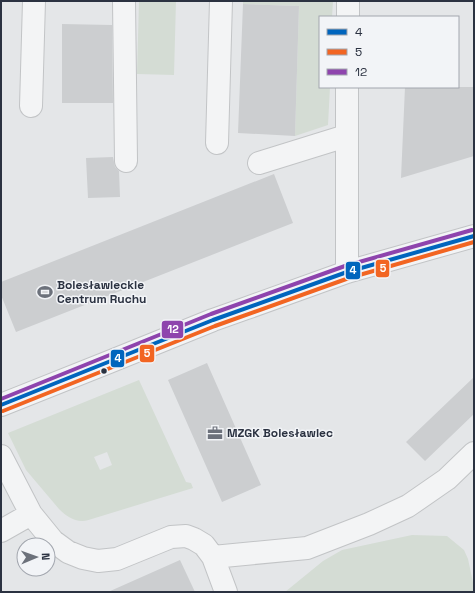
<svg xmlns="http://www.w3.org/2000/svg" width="475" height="593" font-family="'Space Grotesk',sans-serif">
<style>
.green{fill:#d4dcd4;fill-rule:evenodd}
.building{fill:#ccced0}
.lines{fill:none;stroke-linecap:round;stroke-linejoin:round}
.minor-casing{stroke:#c2c4c6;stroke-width:24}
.minor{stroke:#f3f4f5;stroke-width:22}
.bus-1-casing{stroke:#f2f4f7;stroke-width:7}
.bus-2-casing{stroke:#f2f4f7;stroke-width:7}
.bus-3-casing{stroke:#f2f4f7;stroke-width:7}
.bus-1{stroke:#0065bd;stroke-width:4}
.bus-2{stroke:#f26522;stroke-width:4}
.bus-3{stroke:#8e44ad;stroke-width:4}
.bus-dot{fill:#2b3241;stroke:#f2f4f7;stroke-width:1.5}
.labels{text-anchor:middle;stroke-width:3;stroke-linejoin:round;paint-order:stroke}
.poi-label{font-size:12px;font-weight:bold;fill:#2b3241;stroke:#f2f4f7;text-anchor:start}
.line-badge{stroke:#f2f4f7;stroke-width:1.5}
.badge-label{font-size:11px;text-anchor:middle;font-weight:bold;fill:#fff}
</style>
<rect width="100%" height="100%" fill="#e4e6e8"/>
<path class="green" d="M139 1H176L174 75 137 74Z
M243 1H333L332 17H320V87H330L328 125 295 136 299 6 243 4Z
M139 380 186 482 191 483 193 488 95 518C91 519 86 521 82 521 73 521 65 515 59 509L26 470 8 433ZM107 452 112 465 100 470 94 457Z
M412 535 447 536 464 550 468 559 474 587V592H285L323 561 342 550Z"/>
<path class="building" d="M243 4 299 6 295 136 238 133Z
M62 24 112 25 113 103H62Z
M405 87H474V156L401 178Z
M113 157 115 167 119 171 120 197 88 198 86 158Z
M274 174 293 223 16 332 1 295V282Z
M207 363 261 485 222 502 168 380Z
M474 377V414L425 461 406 442Z
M180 560 195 592H108Z"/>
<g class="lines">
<g class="minor-casing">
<path id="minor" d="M124 1 126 161
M348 17V1
M347 87V272
M31 106 34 1
M217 143 221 1
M259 163 346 136
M1 405 109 362 213 320 244 309 347 272 474 236
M1 456 31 514 53 541 68 552 83 558 98 561 117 559 171 537 186 536 194 539 204 545 213 557 307 548 369 524 408 506 447 479 474 453
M1 531 31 514
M213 557 226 592"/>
</g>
<use href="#minor" class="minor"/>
<g class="bus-1-casing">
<path id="bus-1" d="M1 405 213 320 347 272 474 236"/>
</g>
<g class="bus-2-casing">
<path id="bus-2" d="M3 411 215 326 349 278 474 242"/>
</g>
<g class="bus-3-casing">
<path id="bus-3" d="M1 399 211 314 345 266 472 230"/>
</g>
<use href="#bus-1" class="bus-1"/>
<use href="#bus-2" class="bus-2"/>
<use href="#bus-3" class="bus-3"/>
</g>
<defs>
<g id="stadium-bare" transform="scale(1.2)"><path d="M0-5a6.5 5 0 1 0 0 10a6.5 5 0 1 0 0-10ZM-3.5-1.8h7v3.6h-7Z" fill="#6c717b" stroke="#f2f4f7" stroke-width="2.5" paint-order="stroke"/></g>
<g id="office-bare" transform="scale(1.2)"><path d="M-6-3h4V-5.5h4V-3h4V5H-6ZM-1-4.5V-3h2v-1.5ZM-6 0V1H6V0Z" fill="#6c717b" stroke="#f2f4f7" stroke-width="2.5" paint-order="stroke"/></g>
</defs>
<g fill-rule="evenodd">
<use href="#stadium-bare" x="45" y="292"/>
<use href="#office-bare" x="215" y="433"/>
</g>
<circle class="bus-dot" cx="104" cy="371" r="3.5"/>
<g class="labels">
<g class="poi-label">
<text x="57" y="289">Bolesławieckie<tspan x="57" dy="14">Centrum Ruchu</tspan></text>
<text x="227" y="437">MZGK Bolesławiec</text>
</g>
</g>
<g class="line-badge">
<rect x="375" y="259" width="15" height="19" rx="4" fill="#f26522"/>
<rect x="345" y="261" width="16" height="19" rx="4" fill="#0065bd"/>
<rect x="161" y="320" width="23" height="19" rx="4" fill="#8e44ad"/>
<rect x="139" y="344" width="16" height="19" rx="4" fill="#f26522"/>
<rect x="110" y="349" width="15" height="19" rx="4" fill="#0065bd"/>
</g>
<g class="badge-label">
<text x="383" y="272">5</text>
<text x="353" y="274">4</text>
<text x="173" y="333">12</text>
<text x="147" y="357">5</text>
<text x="118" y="362">4</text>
</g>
<rect width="475" height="593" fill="none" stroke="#2b3241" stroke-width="4"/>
<rect x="319" y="16" width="140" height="72" fill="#f2f4f7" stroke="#a2a6ae"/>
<rect x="327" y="29" width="20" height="6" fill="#0065bd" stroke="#a2a6ae"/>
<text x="355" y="36" font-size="12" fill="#2b3241">4</text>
<rect x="327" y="49" width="20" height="6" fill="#f26522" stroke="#a2a6ae"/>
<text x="355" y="56" font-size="12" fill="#2b3241">5</text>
<rect x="327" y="69" width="20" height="6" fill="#8e44ad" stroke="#a2a6ae"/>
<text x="355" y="76" font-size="12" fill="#2b3241">12</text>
<g transform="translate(36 557) rotate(88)"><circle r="19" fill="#f2f4f7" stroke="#a2a6ae"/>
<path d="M0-3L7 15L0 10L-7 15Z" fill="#6c717b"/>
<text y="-6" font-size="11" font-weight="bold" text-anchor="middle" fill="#2b3241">N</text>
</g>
</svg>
